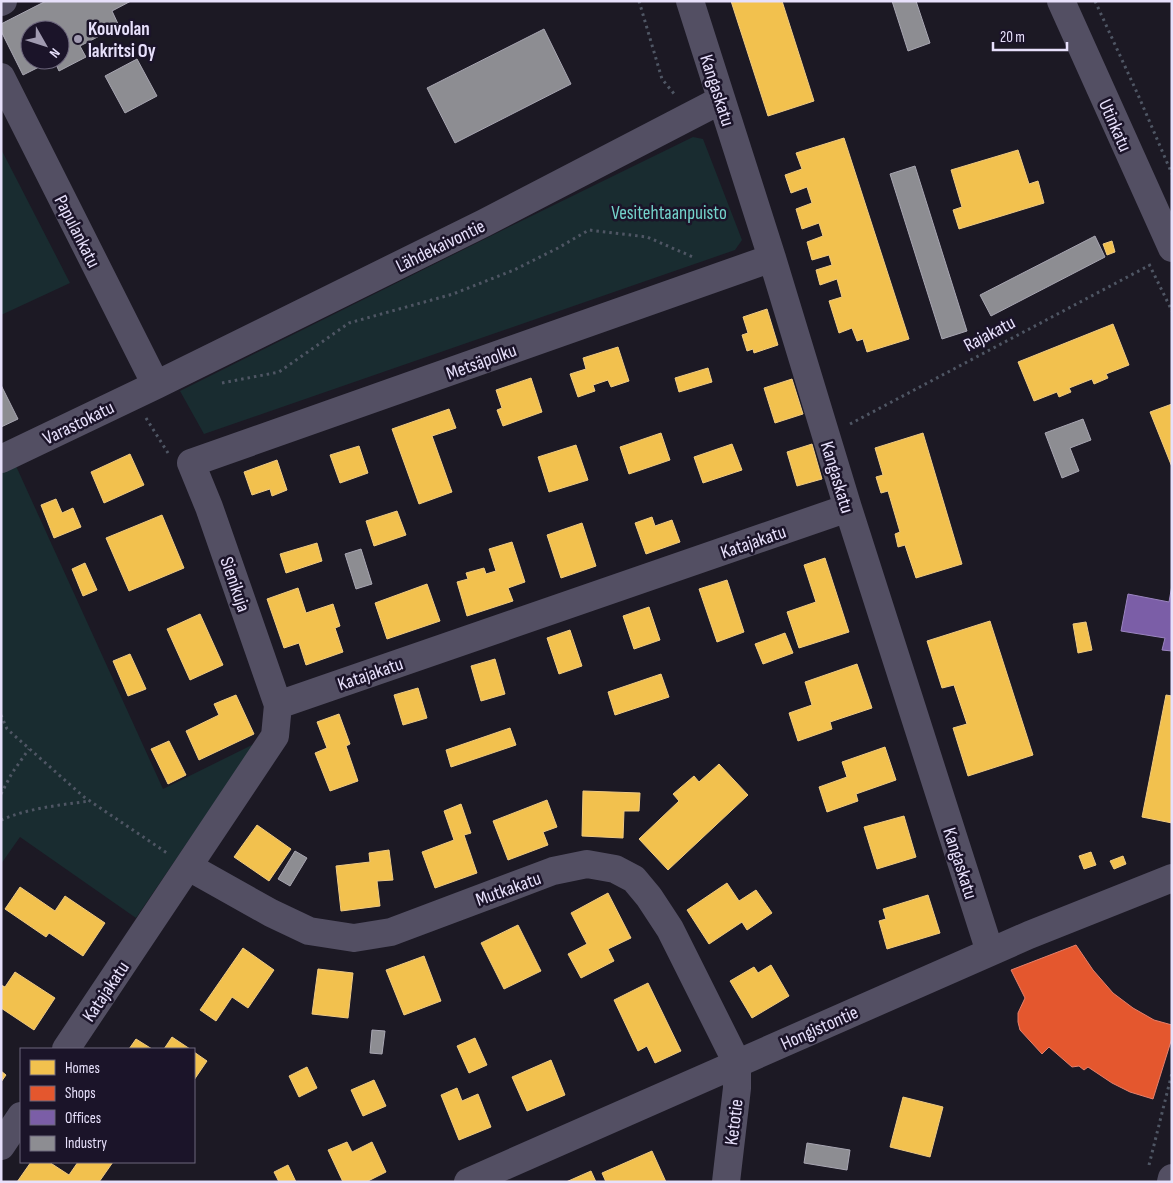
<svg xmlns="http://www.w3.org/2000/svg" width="1173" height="1183" font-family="'Sofia Sans Condensed',sans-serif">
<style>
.green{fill:#192c30}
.homes{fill:#f2c14e;stroke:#efca82}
.shops{fill:#e4572e;stroke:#e5806c}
.offices{fill:#7b5ea7;stroke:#9b85c0}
.industry{fill:#8d8d92;stroke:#a8a6b2}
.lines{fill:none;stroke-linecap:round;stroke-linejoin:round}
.path{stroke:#4f5664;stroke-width:3;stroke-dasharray:2.5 4;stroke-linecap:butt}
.minor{stroke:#534f63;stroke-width:28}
.poi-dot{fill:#a09ab0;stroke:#1b1429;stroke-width:2}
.labels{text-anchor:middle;stroke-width:5;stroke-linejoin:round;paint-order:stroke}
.poi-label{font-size:19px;font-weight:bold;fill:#e7e0fb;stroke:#1b1429;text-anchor:start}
.street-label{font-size:19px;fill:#e7e0fb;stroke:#1b1429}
.park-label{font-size:19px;fill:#74d3cb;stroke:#1b1429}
</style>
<rect width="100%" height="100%" fill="#1c1924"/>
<path class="green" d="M693 137 703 139 742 240 735 250 204 434 180 391 511 226Z
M1 149 70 283 1 315Z
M16 466 163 789 254 744 136 918 20 837 1 864V473Z"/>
<path class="homes" d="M731 1H782L814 101 768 116Z
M844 138 909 339 867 352 863 339 857 341 852 328 839 333 829 301 842 297 837 279 820 285 816 270 832 265 829 255 812 260 807 242 823 236 819 223 802 229 796 209 812 203 807 187 791 193 785 175 802 169 796 153Z
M1018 150 1029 184 1038 181 1044 203 959 229 953 210 962 207 951 170Z
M1112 241 1115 252 1107 255 1103 244Z
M767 309 778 345 754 353 753 349 747 351 742 335 748 333 743 317Z
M1113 324 1129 365 1106 374 1108 378 1094 384 1092 379 1069 388 1071 392 1059 397 1057 392 1034 401 1018 362Z
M618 347 629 381 611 387 608 380 593 385 595 391 578 397 570 374 586 369 583 358Z
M708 368 712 382 679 392 675 378Z
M531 378 542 412 503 426 497 410 502 408 496 390Z
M792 379 803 414 775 423 764 388Z
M1172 404V467L1150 412Z
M449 409 456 428 432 436 452 492 419 504 392 429Z
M661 433 670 460 629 474 620 447Z
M923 433 962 564 916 578 905 545 898 547 895 534 900 532 888 491 881 493 876 477 883 475 875 448Z
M732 444 742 470 703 483 694 457Z
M812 444 822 479 797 486 787 452Z
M576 445 588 480 549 492 538 457Z
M359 446 368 473 340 483 330 455Z
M130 454 144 485 104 503 91 472Z
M277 460 287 490 272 496 270 489 252 495 244 472Z
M56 499 62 513 73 508 81 527 54 538 41 505Z
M397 511 406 535 374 546 366 521Z
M162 515 184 568 129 591 106 538Z
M652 517 655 526 672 520 680 542 646 554 635 523Z
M582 523 596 566 561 578 547 535Z
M512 542 525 582 508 588 513 601 467 616 457 582 468 579 466 573 484 568 486 574 496 571 489 549Z
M317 543 322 561 286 573 280 554Z
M825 558 849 632 799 648 787 612 816 602 804 565Z
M85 563 97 590 83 596 72 569Z
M727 580 744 632 717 642 699 589Z
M427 584 440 621 387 639 375 603Z
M298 588 306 613 333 604 340 626 335 628 343 652 306 665 299 643 284 648 267 599Z
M649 607 660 640 634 649 623 616Z
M200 614 223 665 190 680 167 629Z
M990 621 1033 755 968 776 953 728 967 724 954 685 942 688 927 641Z
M1086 622 1092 650 1078 653 1073 624Z
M570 630 582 666 559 674 547 638Z
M785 633 793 653 763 664 755 644Z
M130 654 146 689 128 696 113 661Z
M495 659 505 694 481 701 471 666Z
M857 664 872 708 830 722 832 729 798 741 789 713 812 705 805 682Z
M661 674 669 697 615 715 608 692Z
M418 688 427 718 403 725 394 695Z
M236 695 254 734 199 760 186 731 219 715 214 704Z
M1166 695 1172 696V823L1142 817Z
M339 714 350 744 346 746 358 781 330 791 315 753 327 748 317 722Z
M510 728 516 745 451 767 446 750Z
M169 741 186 775 168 784 151 749Z
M885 747 896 780 856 794 858 801 827 812 819 787 847 777 842 762Z
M719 764 748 795 668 870 639 839 679 801 673 794 694 776 699 782Z
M583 791 640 793 639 811H624L623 838 582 836Z
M547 800 557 827 543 832 548 845 508 860 493 821Z
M461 804 471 833 464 835 477 873 435 888 422 852 454 840 444 811Z
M904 816 916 857 877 869 864 827Z
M257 825 291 849 269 881 234 857Z
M389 850 393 880 377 881 380 906 341 911 336 866 370 862 369 853Z
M1091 852 1096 865 1084 869 1079 856Z
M1123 856 1126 864 1114 869 1110 861Z
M727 883 739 901 756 890 772 913 747 930 742 922 709 944 687 910Z
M20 887 55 911 65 896 105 923 83 956 49 933 46 937 5 909Z
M608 893 631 938 608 949 614 961 581 978 568 954 587 944 571 913Z
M928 895 940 933 887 949 879 921 886 919 883 909Z
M518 925 541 971 504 989 481 943Z
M243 948 274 970 248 1008 232 997 216 1021 200 1010Z
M424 956 441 1001 404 1015 386 970Z
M771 965 789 996 752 1018 730 981 754 967 758 973Z
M318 969 353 973 348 1018 312 1014Z
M15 972 55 998 34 1030 1 1008V985L5 987Z
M648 983 681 1051 655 1063 647 1046 638 1051 614 1000Z
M172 1037 190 1049H164Z
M475 1038 487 1065 469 1073 457 1046Z
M136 1039 152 1049H129Z
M194 1052 207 1061 194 1080Z
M551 1060 565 1095 527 1111 512 1077Z
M307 1067 317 1088 299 1097 289 1076Z
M1 1071 6 1075 1 1082Z
M374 1080 386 1106 363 1116 351 1090Z
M457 1088 462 1101 478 1094 491 1127 459 1140 441 1095Z
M903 1097 943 1107 930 1157 890 1147Z
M347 1142 352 1152 372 1142 386 1172 366 1182H343L328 1150Z
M652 1151 666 1182H606L602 1173Z
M31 1162H49L69 1175 78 1162H113L99 1182H17Z
M288 1165 296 1182H279L274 1172Z
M591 1171 596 1182H566Z"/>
<path class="shops" d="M1076 945 1093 970 1113 993 1133 1008 1154 1020 1172 1025V1038L1153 1099 1130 1092 1112 1083 1088 1067 1084 1070 1079 1066 1072 1067 1049 1047 1042 1054 1020 1030 1018 1022V1013L1025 998 1011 970Z"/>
<path class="offices" d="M1172 585V651L1162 650 1165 638 1121 631 1128 594 1169 602Z"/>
<path class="industry" d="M46 1H131L112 11 119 26 80 46 86 57 59 71 54 60H60V30H30V60H53L23 75 1 31V24Z
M892 1H916L930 43 908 51Z
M544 29 571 84 455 143 427 88Z
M137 59 157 96 125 113 105 76Z
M915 166 967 331 942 339 890 174Z
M1095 236 1105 257 991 316 980 295Z
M1 385 18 419 1 427Z
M1083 419 1091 440 1070 448 1079 471 1062 478 1045 433Z
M361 549 372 584 356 589 345 554Z
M295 851 307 858 290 886 278 879Z
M372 1030 385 1031 382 1054 370 1053Z
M807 1143 850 1150 847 1170 804 1163Z"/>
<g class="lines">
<path class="path" d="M639 1 662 79 675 95
M1095 1 1139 97 1172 174
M1149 264 1172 311
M222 383 279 372 349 323 453 294 514 270 558 248 589 230 647 237 693 257
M146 418 168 453
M850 424 1150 265
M1 715 7 729 84 797 167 853
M1 794 12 773 29 749
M1 820C29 808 60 805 90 801
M1149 1165 1172 1073"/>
<path class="minor" d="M690 1 772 258 848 508 990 952
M1061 1 1172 248
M1 2 3 1
M1 77 156 385
M1 459 156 385 484 223 721 100
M278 705 209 507 191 463 772 258
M189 867 271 913 309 931 354 938 391 932 553 871 587 864 615 869 634 879 649 897 670 929 737 1063V1088L726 1182
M66 1049 275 736 278 705 848 508
M1 1146 21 1116
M468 1182 1029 935 1172 878
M1171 1182 1172 1178"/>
</g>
<circle class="poi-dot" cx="78" cy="39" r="5"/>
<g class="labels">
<g class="poi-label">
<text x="88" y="35">Kouvolan<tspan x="88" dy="22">lakritsi Oy</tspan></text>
</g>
<g class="street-label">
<text transform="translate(718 90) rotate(72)" y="7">Kangaskatu</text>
<text transform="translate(1116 125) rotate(66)" y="7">Utinkatu</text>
<text transform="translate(78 231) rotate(63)" y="7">Papulankatu</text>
<text transform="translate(440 245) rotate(-26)" y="7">Lähdekaivontie</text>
<text transform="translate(989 333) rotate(-28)" y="7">Rajakatu</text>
<text transform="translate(481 361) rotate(-20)" y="7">Metsäpolku</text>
<text transform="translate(78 422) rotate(-26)" y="7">Varastokatu</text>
<text transform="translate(838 477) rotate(73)" y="7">Kangaskatu</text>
<text transform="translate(753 541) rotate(-19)" y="7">Katajakatu</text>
<text transform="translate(236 584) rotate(71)" y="7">Sienikuja</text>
<text transform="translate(370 673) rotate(-19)" y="7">Katajakatu</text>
<text transform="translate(961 863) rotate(72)" y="7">Kangaskatu</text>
<text transform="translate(508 888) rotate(-20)" y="7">Mutkakatu</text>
<text transform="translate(105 991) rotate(-56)" y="7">Katajakatu</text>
<text transform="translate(819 1027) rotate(-24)" y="7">Hongistontie</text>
<text transform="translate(733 1122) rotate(-83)" y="7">Ketotie</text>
</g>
<g class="park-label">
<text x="669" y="219">Vesitehtaanpuisto</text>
</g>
</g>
<rect width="1173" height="1183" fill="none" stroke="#e7e0fb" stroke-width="5"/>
<rect x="20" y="1048" width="175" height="115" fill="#1b1429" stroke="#6d667d"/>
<rect x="30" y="1060" width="25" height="15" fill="#f2c14e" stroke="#6d667d"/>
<text x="65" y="1073" font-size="15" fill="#e7e0fb">Homes</text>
<rect x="30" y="1086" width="25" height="15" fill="#e4572e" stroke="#6d667d"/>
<text x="65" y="1098" font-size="15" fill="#e7e0fb">Shops</text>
<rect x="30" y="1110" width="25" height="15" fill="#7b5ea7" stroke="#6d667d"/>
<text x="65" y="1123" font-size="15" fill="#e7e0fb">Offices</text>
<rect x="30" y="1136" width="25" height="15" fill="#8d8d92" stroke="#6d667d"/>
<text x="65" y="1148" font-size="15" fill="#e7e0fb">Industry</text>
<g transform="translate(45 45) rotate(129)"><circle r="24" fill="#1b1429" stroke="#6d667d"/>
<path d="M0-4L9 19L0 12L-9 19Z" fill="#a09ab0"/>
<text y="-8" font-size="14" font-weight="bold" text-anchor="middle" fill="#e7e0fb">N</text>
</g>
<path d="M993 42v8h74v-8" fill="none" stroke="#e7e0fb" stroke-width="2.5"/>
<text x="1000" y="42" font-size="15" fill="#e7e0fb" stroke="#1b1429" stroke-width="4" paint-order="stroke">20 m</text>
</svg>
